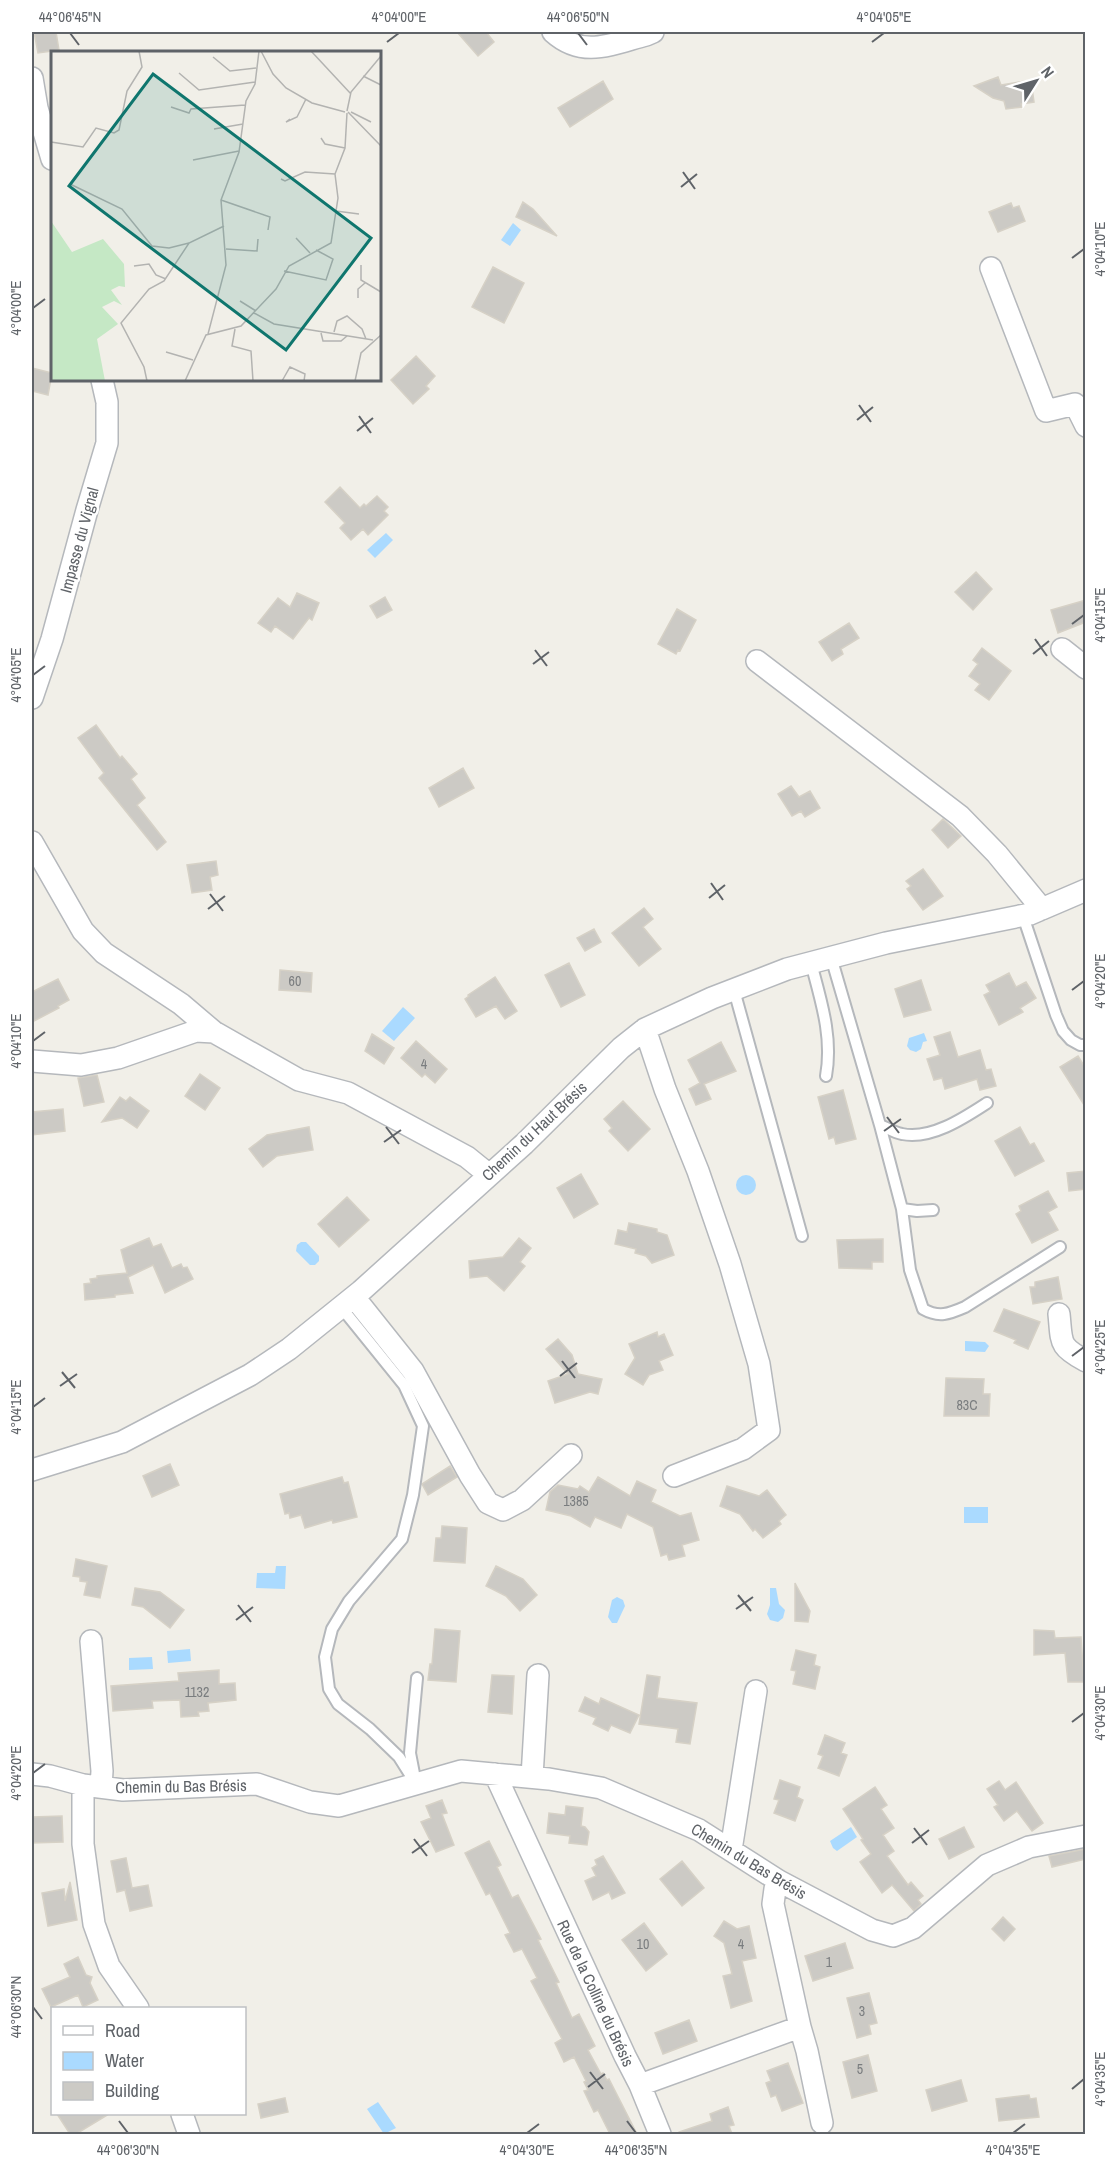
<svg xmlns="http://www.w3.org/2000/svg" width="1117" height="2166" font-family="'Archivo Narrow',sans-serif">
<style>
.water{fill:#aadaff}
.building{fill:#cccac5;stroke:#d6d1c6;stroke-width:1.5}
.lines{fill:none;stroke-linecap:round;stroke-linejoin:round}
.service-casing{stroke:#b5b8bc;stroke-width:14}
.minor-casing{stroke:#b5b8bc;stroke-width:24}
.service{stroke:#fff;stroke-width:10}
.minor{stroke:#fff;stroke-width:21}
.ticks{fill:none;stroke:#5f6368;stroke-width:2}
.labels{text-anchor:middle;stroke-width:5;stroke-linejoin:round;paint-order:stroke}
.number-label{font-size:14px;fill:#7a7d7f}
.street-label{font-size:16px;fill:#5f6368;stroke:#fff}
.inset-road{fill:none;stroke:#b3b3b1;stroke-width:1.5}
.view{fill:#0f766e;fill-opacity:0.15;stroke:#0f766e;stroke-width:3}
.inset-edge{fill:none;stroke:#5f6368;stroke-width:3}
.neatline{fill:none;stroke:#5f6368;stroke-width:2}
.ticks-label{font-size:15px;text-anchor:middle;fill:#5f6368}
</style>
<rect width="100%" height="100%" fill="#f1efe8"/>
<path class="water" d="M513 223 521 230 510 246 501 240Z
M386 533 393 540 375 558 367 550Z
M403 1007 415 1018 394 1041 382 1031Z
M924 1033 927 1041 923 1042 921 1049 916 1052 910 1050 907 1046 909 1038Z
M736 1185a10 10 0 1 1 20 0a10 10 0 1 1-20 0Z
M301 1242H306L319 1256V1261L315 1265H310L296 1251 297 1245Z
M965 1341 985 1342 989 1346 985 1352 965 1351Z
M964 1507H988V1523H964Z
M276 1566H286L285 1589 256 1588 257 1573H275Z
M770 1588H776L779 1604 785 1610 783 1618 778 1622 770 1620 767 1614 770 1605Z
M617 1597 623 1600 625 1606 617 1623H612L608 1617 612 1600Z
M190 1649 191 1661 168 1663 167 1651Z
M152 1657 153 1669 129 1670V1658Z
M851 1827 857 1837 837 1851 833 1848 830 1841Z
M378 2102 396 2128 384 2134 367 2109Z"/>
<path class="building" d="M34 32H56L59 50 38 53Z
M457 32H486L494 42 478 56Z
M998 77 1001 85 1031 80 1034 102 1021 104 1022 107 1006 109 1004 101 993 98 974 86Z
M603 81 613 99 570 127 558 108Z
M523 202 533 209 557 236 516 217Z
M1011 203 1013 208 1019 206 1025 221 998 232 989 212Z
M493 267 524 283 504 323 472 307Z
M416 356 435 376 426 386 429 389 413 404 391 380Z
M32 368 52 373 48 395 32 391Z
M340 487 360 508 364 504 366 506 377 496 388 507 384 511 388 515 368 535 363 529 351 540 340 528 345 523 325 502Z
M976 572 992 589 973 610 955 592Z
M297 593 319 603 312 620 309 618 293 639 275 626 271 632 258 623 278 598 290 607Z
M385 597 392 610 377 618 370 606Z
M1086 600V622L1058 633 1051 610Z
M677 609 696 620 680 651 678 650 676 654 658 644Z
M849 623 859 638 841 649 843 654 832 661 819 642Z
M982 648 1011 671 989 700 975 690 980 684 969 676 978 664 973 660Z
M96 725 120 758 122 756 137 774 131 779 145 798 137 805 166 842 157 850 99 778 104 773 78 738Z
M463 768 474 788 439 807 429 788Z
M791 786 799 797 810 791 820 808 805 817 801 811 792 816 778 794Z
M943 819 961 836 948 848 932 830Z
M216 861 218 875 210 877 212 890 192 893 187 865Z
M923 869 943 896 923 910 907 889 911 886 906 881Z
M644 908 653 919 643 927 661 949 639 966 612 933Z
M594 929 601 942 585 951 577 938Z
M569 963 585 995 561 1007 545 975Z
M280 970 312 973 311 992 279 990Z
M1009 973 1016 987 1026 982 1036 998 1020 1008 1023 1012 999 1025 984 995 990 992 986 985Z
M495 977 517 1011 505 1019 496 1006 476 1017 465 999 469 996 468 995Z
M58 979 69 1000 58 1006 59 1008 32 1022V992Z
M921 980 931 1010 904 1017 895 989Z
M950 1032 958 1057 980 1050 986 1070 991 1069 996 1086 980 1090 977 1079 945 1089 942 1078 934 1080 927 1059 940 1055 934 1037Z
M372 1034 394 1048 384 1064 365 1051Z
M416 1041 447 1069 435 1083 425 1074 422 1077 401 1058Z
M721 1042 736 1071 704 1084 711 1099 696 1105 689 1089 700 1083 688 1060Z
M1078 1056 1086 1069V1108L1060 1067Z
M200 1074 220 1088 205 1110 185 1096Z
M97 1075 104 1102 84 1106 78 1078Z
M843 1090 856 1139 836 1144 834 1137 829 1139 818 1097Z
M120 1097 126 1101 130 1097 149 1111 137 1128 122 1118 102 1122Z
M623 1101 650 1129 628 1151 609 1131 612 1128 604 1119Z
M63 1109 65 1131 32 1135V1112Z
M309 1127 313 1150 277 1156 263 1167 249 1149 267 1135Z
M1020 1127 1030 1145 1034 1143 1044 1161 1015 1176 995 1141Z
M1086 1171V1189L1069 1191 1067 1173Z
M581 1174 598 1204 574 1218 557 1188Z
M1048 1191 1057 1207 1048 1212 1058 1230 1032 1243 1016 1214 1021 1211 1019 1206Z
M347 1197 369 1220 339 1247 318 1224Z
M629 1223 657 1229V1232L667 1235 674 1255 652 1263 646 1256 635 1253 636 1249 615 1244 618 1230 627 1232Z
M149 1238 153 1247 161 1244 172 1268 181 1264 183 1268 187 1267 193 1279 165 1293 153 1265 128 1277 133 1293 115 1295V1297L85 1300 84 1284 91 1283 90 1279 97 1278V1276L127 1273 121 1250Z
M519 1238 531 1248 520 1262 525 1266 504 1291 487 1276 470 1278 469 1261 503 1257Z
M883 1239V1262H872V1269L839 1268 837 1240Z
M1058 1277 1062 1299 1033 1304 1030 1287H1035V1282Z
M1004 1309 1040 1322 1028 1349 1014 1343 1016 1340 994 1331Z
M657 1332 658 1337 664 1334 673 1355 659 1361 663 1370 649 1375 643 1385 625 1374 635 1358 629 1344Z
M558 1339 572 1355 578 1374 602 1379 598 1394 590 1392 555 1403 548 1381 568 1374 546 1349Z
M946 1378 984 1379 983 1394H990L989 1416H944Z
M170 1464 179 1485 152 1497 143 1476Z
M450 1466 457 1477 428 1495 422 1484Z
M342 1477 344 1483 348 1482 357 1517 333 1523 332 1520 305 1528 301 1515 290 1518 289 1513 285 1514 280 1494Z
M598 1477 630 1496 637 1481 656 1490 651 1502 680 1516 691 1513 699 1540 682 1545 685 1556 669 1560 667 1554 661 1556 653 1527 627 1514 621 1528 595 1517 590 1527 571 1516 546 1510 550 1492 558 1485 578 1489 580 1486 589 1492Z
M727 1486 759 1496 767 1490 786 1515 779 1521 781 1524 763 1538 755 1529 753 1531 740 1514 720 1506Z
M442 1526 467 1528 465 1563 434 1561 436 1538H441Z
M76 1559 107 1566 100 1598 84 1595 87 1582 80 1581V1577L73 1576Z
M496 1566 523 1579 537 1595 520 1611 506 1596 486 1586Z
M795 1583 810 1611 808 1622 795 1621Z
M135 1588 160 1592 184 1610 170 1628 143 1607 132 1605Z
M435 1629 460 1631 456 1682 428 1680 430 1664H432Z
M1034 1630 1054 1631 1055 1638 1081 1637 1084 1682H1068L1065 1653 1034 1655Z
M796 1650 816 1655 814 1665 820 1667 815 1689 793 1684 796 1671 791 1670Z
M219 1670V1684L235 1683 236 1700 208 1703 209 1711 198 1712 199 1716 181 1717 180 1700 152 1701 153 1708 113 1711 111 1686 179 1681 178 1673Z
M492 1675 514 1676 512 1714 488 1712Z
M647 1675 660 1677 657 1698 697 1703 690 1744 676 1742 678 1729 639 1724Z
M585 1697 599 1704 601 1698 639 1715 630 1733 611 1725 608 1731 593 1724 596 1718 579 1711Z
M825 1735 845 1743 841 1753 847 1755 839 1776 818 1768 823 1756 818 1754Z
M780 1780 800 1787 797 1797 803 1800 795 1821 774 1813 779 1800 774 1799Z
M999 1781 1005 1790 1016 1782 1043 1823 1032 1831 1017 1811 1004 1821 994 1807 998 1805 987 1789Z
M875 1787 887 1805 881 1809 894 1828 883 1835 894 1851 887 1856 908 1885 911 1882 923 1896 918 1900 921 1904 914 1911 892 1885 882 1893 860 1862 871 1854 861 1840 863 1839 843 1809Z
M442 1800 447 1813 442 1814 454 1845 436 1852 421 1822 431 1818 426 1806Z
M566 1806 583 1808 581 1826 585 1827 589 1832 587 1845 569 1843 570 1836 547 1833 549 1813 565 1815Z
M62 1816 63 1842 32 1843V1817Z
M964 1827 974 1847 949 1859 939 1839Z
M489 1841 501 1865 497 1867 512 1898 518 1895 541 1939 538 1940 559 1982 556 1983 572 2018 579 2014 595 2046 588 2050 601 2074 603 2073 607 2080 609 2079 637 2134H610L598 2110 594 2112 584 2091 588 2090 584 2082 586 2081 574 2057 564 2062 555 2043 562 2039 531 1981 537 1978 522 1949 514 1952 505 1935 510 1933 490 1893 486 1895 465 1853Z
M1086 1849V1859L1052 1867 1049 1856Z
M603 1856 625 1893 612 1899 609 1892 593 1900 585 1881 596 1876 592 1868 597 1865 595 1860Z
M126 1858 132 1888 148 1885 152 1906 130 1911 125 1890 117 1892 111 1861Z
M682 1861 704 1888 682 1906 660 1879Z
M70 1882 77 1920 48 1926 42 1893 64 1889 65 1901Z
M1003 1917 1015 1929 1004 1941 992 1929Z
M724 1921 737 1929 749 1926 756 1958 742 1961 752 2001 731 2008 723 1976 732 1974 724 1943 714 1936Z
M644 1923 667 1954 646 1971 622 1940Z
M845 1943 853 1968 813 1981 805 1956Z
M78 1957 86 1975 92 1977 90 1983 98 2000 83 2007 78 1995 51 2007 42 1989 70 1977 64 1964Z
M869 1993 877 2023 869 2025 871 2034 857 2038 847 1998Z
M689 2020 697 2041 663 2054 655 2033Z
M868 2055 877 2091 852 2098 843 2062Z
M788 2063 803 2103 782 2111 776 2095 771 2097 766 2083 771 2081 767 2071Z
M961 2080 967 2101 932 2111 926 2090Z
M1029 2095 1030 2099 1036 2098 1039 2117 999 2121 996 2099Z
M285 2098 288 2112 261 2118 258 2104Z
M728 2107 734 2125 729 2126 732 2134H679V2132L712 2121 710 2114Z
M57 2114H109L76 2134H70Z"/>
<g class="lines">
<g class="service-casing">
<path id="service" d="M1023 916 1056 1015 1063 1031 1071 1040 1080 1045H1086
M831 957 880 1125 902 1209 910 1270 923 1309C939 1318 949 1314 965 1307L1060 1247
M811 963C821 1001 833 1037 826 1076
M734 990 802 1236
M880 1125C887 1128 895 1133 902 1134 931 1140 964 1118 987 1103
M902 1209 917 1211 933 1210
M341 1307 404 1385 423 1426 413 1495 402 1539 349 1601 332 1629 325 1657 329 1689 338 1704 370 1729 399 1757 416 1784 410 1753 417 1678"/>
</g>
<g class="minor-casing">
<path id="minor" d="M553 32C583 59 612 44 646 35L653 32
M32 78 37 108 52 159
M991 268 1046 411 1075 404 1086 426
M1062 649 1086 668
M757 661 960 816 997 854 1042 909
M32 698 52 639 87 510 107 443V402L102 380
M32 842 83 931 104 953 181 1004 214 1032
M645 1029 665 1089 698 1171 730 1264 759 1364 769 1430 743 1449 674 1476
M32 1061 81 1065 118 1058 196 1031 214 1032 299 1080 348 1093 467 1157 488 1174
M354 1297 413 1371 470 1475 488 1503 503 1510 522 1500 571 1455
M1059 1314C1062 1343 1058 1346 1086 1361
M32 1470 122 1442 250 1375 289 1349 361 1291 524 1144 621 1048 645 1029 712 998 787 969 886 943 1030 914 1086 890
M91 1641 102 1771 101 1787
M32 1774 50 1776 83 1785 123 1790 257 1784 310 1802 339 1806 461 1771 549 1779 601 1788 699 1830 779 1881 872 1930 893 1936 913 1928 987 1865 1029 1847 1086 1836
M495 1774 625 2056 640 2085 800 2027 773 1904 775 1889 779 1881
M532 1777 538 1675
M83 1785V1844L94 1924 109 1966 138 2008
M731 1850 756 1691
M800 2027 807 2051 822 2123
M640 2085 660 2134
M182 2114 189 2134"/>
</g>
<use href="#service" class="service"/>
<use href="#minor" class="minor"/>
</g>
<path class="ticks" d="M70 33 79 45M578 33 587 45M387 42 399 33M872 42 884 33M683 172 695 189M681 187 697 174M1072 258 1084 249M33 308 45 299M859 405 871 422M359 416 371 433M857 420 873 407M357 431 373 418M1072 624 1084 615M1035 639 1047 656M535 650 547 666M1033 654 1049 641M533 664 549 652M33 675 45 666M711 883 723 900M210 894 223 911M709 898 725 885M208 909 225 896M1072 990 1084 981M33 1041 45 1032M887 1117 899 1133M386 1127 399 1144M884 1131 901 1119M384 1142 401 1130M1072 1356 1084 1347M562 1361 575 1378M62 1372 75 1388M560 1376 577 1363M60 1386 77 1374M33 1407 45 1398M738 1595 751 1611M238 1605 251 1622M736 1609 753 1597M236 1620 253 1607M1072 1722 1084 1713M33 1773 45 1764M914 1828 927 1845M414 1839 427 1856M912 1843 929 1830M412 1853 429 1841M33 2007 42 2019M590 2072 603 2089M588 2087 605 2074M1072 2089 1084 2079M119 2121 128 2133M627 2121 636 2133M527 2133 539 2124M1013 2133 1025 2124"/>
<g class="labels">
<g class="number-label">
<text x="295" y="986">60</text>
<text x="424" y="1069">4</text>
<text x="967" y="1410">83C</text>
<text x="576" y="1506">1385</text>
<text x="197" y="1697">1132</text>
<text x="643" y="1949">10</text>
<text x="741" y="1949">4</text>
<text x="829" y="1967">1</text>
<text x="862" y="2016">3</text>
<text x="860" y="2074">5</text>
</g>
<g class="street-label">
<text transform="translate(79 540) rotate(-75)" y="6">Impasse du Vignal</text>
<text transform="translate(534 1131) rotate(-43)" y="6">Chemin du Haut Brésis</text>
<text transform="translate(181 1786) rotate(-1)" y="6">Chemin du Bas Brésis</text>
<text transform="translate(749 1861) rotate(31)" y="6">Chemin du Bas Brésis</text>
<text transform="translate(596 1993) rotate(65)" y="6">Rue de la Colline du Brésis</text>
</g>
</g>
<g transform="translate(51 51)">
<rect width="330" height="330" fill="#f1efe8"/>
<path d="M0 170 21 201 52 188 73 213 74 236 68 235 60 239 71 254 63 250 51 256 67 273 46 288 54 330H0Z" fill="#c5e8c5"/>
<path class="inset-road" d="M210 0 222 23 235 37 261 52 294 61M260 0 300 43M162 6 179 20 205 17M128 22 148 39 204 31M312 25 330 34M120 56 138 62 140 58 194 54M296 60 300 41 330 5M297 61 330 95M300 61 320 71M239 68 235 71 246 66 255 48M163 78 192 73M270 87 274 93 294 97M0 91 32 96 45 77 63 82 68 79 76 40 91 16 88 0M142 109 188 100M230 128 234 130 254 121 284 123M19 133 71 158 101 195 118 197 138 192M170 149 219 166 217 179M285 160 308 163M245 187 259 202M175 198 206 200 207 188M310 214V229L330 241M83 215 98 213 105 224 115 228M233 220 275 229 282 208 265 199M307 247V238L314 232M189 250 205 260M203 262 223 273 322 289M184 278 181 295 200 300 202 330M283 281 286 270 296 265 311 278 315 288M270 282 272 290H290L296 285M157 283 175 214 170 149 188 101 195 50 204 33 208 0M115 301 142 309M96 330 93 316 70 272 98 238 113 230 138 192 173 175M134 330 155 284 190 275 225 238 238 215 280 192 287 147 284 123 294 97 296 62M231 330 239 316 254 323 253 330M304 330 310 302 330 284"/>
<path class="view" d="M102 23 320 187 235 299 18 135Z"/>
<rect width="330" height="330" class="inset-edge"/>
</g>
<rect width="1117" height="2166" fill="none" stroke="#ffffff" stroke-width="66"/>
<rect x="51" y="2007" width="195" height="108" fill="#ffffff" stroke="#bfc1c3" stroke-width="1.5"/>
<rect x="63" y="2026" width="30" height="9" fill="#ffffff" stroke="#bfc1c3" stroke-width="1.5"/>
<text x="105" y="2037" font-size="18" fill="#5f6368">Road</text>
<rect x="63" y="2052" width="30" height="18" fill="#aadaff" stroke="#bfc1c3" stroke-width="1.5"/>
<text x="105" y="2067" font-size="18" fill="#5f6368">Water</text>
<rect x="63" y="2082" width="30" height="18" fill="#cccac5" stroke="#bfc1c3" stroke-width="1.5"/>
<text x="105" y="2097" font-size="18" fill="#5f6368">Building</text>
<g transform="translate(1036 81) rotate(53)" stroke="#ffffff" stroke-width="4.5" paint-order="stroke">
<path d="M0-4.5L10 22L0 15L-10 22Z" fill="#5f6368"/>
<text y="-9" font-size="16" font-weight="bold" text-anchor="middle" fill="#5f6368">N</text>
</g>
<rect x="33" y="33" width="1051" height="2100" class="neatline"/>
<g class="ticks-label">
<text x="70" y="22">44°06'45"N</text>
<text x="399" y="22">4°04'00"E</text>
<text x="578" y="22">44°06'50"N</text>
<text x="884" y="22">4°04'05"E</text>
<text transform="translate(1100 249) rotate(-90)" y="5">4°04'10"E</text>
<text transform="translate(16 308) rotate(-90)" y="5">4°04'00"E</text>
<text transform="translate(1100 615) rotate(-90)" y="5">4°04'15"E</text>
<text transform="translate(16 675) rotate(-90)" y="5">4°04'05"E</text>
<text transform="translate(1100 981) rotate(-90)" y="5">4°04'20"E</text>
<text transform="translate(16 1041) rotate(-90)" y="5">4°04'10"E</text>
<text transform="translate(1100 1347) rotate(-90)" y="5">4°04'25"E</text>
<text transform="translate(16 1407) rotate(-90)" y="5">4°04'15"E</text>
<text transform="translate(1100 1713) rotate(-90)" y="5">4°04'30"E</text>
<text transform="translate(16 1773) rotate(-90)" y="5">4°04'20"E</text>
<text transform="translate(16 2007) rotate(-90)" y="5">44°06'30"N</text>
<text transform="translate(1100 2079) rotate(-90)" y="5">4°04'35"E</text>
<text x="128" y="2155">44°06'30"N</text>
<text x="527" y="2155">4°04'30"E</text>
<text x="636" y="2155">44°06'35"N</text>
<text x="1013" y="2155">4°04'35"E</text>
</g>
</svg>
